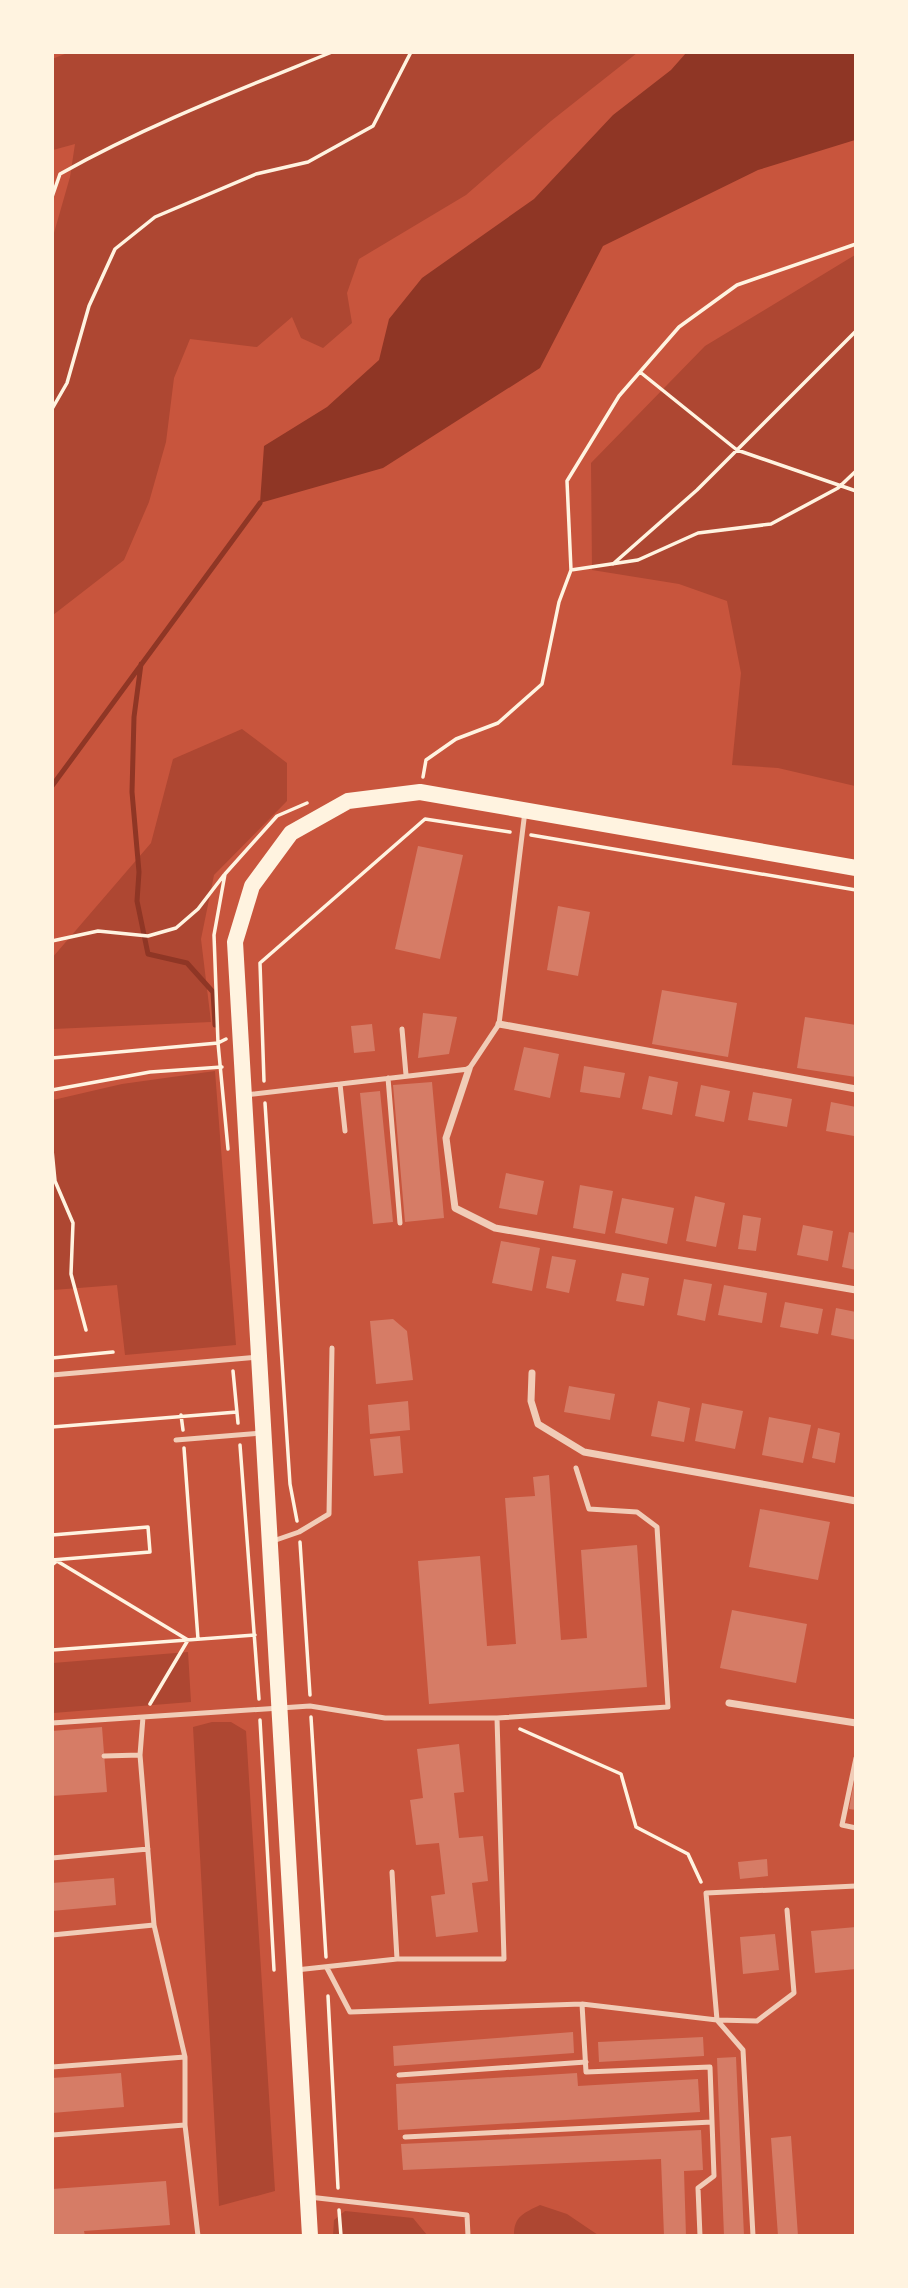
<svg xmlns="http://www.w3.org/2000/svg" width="908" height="2288" font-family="Inter,sans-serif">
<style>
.green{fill:#ae4732}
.water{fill:#8f3625}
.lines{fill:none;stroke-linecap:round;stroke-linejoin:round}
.stream{stroke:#8f3625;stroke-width:5}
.building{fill:#d67c66}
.path{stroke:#fff3e0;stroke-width:3.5}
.service{stroke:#f1ccb7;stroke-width:5}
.minor{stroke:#f1ccb7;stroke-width:7}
.primary{stroke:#fff3e0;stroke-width:16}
</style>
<rect width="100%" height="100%" fill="#c8553d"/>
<path class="green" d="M70 52 637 53 551 121 466 195 359 259 347 293 352 323 323 348 301 338 292 317 257 347 190 339 174 378 166 442 149 502 124 560 53 615 52 240 70 177 75 144 53 150 52 59Z
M855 255V786L778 768 732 765 741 673 727 601 679 584 592 570 591 463 705 346Z
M242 729 287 763V801L214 875 201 939 211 1022 53 1029 52 958 151 843 173 759Z
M215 1071 236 1345 125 1355 117 1285 53 1290V1100L122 1084Z
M188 1652 191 1702 53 1713V1663Z
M212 1722H231L246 1731 275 2191 219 2206 193 1727Z
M540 2205 567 2214 598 2235H514C514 2216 524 2213 540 2205Z
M345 2211 413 2218 427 2235 333 2236 334 2220Z"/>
<path class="water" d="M686 53H855V140L758 170 603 246 540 368 383 468 260 503 264 446 327 407 379 360 389 319 422 278 534 199 613 115 671 70Z"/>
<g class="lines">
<path class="stream" d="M141 664 134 717 132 792 139 872 137 901 148 954 187 963 213 992 215 1025
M52 786 260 503"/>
</g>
<path class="building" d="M418 846 463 855 440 959 395 949Z
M558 906 590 912 578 976 547 970Z
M662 990 737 1003 728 1057 652 1044Z
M423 1013 457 1017 449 1054 418 1058Z
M805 1017 856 1025V1077L797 1068Z
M372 1024 375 1051 354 1053 351 1026Z
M524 1047 559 1054 550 1098 514 1090Z
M584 1066 625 1073 620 1098 580 1092Z
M649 1076 678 1082 672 1115 642 1109Z
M432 1082 444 1218 405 1222 393 1085Z
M701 1085 730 1091 724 1122 695 1116Z
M380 1091 393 1222 373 1224 360 1093Z
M753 1092 792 1099 787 1127 748 1120Z
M831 1102 856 1107 854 1136 826 1131Z
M506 1173 544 1181 537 1215 499 1208Z
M580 1185 613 1191 605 1234 573 1228Z
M695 1196 725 1203 716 1247 686 1241Z
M622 1198 674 1208 667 1244 615 1233Z
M743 1215 761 1218 756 1251 738 1249Z
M803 1225 833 1231 828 1261 797 1255Z
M849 1232 856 1233V1270L842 1267Z
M501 1241 540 1248 532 1291 492 1283Z
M552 1256 576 1260 569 1293 546 1288Z
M622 1273 649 1278 644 1306 616 1301Z
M684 1279 712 1284 705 1321 677 1315Z
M724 1285 767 1293 762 1323 718 1315Z
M785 1302 823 1309 818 1334 780 1327Z
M836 1308 856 1312V1340L831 1335Z
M393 1319 407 1331 413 1380 376 1384 370 1321Z
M569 1386 615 1394 610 1420 564 1412Z
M408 1401 410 1430 370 1434 368 1405Z
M658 1401 690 1408 684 1442 651 1436Z
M702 1403 743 1411 735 1449 695 1441Z
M769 1417 811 1425 803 1463 762 1455Z
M818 1428 840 1433 835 1463 812 1458Z
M400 1436 403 1473 374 1476 370 1439Z
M549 1475 561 1640 587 1638 581 1550 637 1545 647 1687 429 1704 418 1561 480 1556 487 1646 516 1644 505 1498 535 1496 533 1477Z
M760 1509 830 1522 818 1580 749 1567Z
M732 1610 807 1624 796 1683 720 1668Z
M102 1727 107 1792 52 1796V1731Z
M459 1744 464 1792 454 1793 459 1838 483 1836 488 1881 472 1883 478 1932 436 1937 431 1896 445 1894 439 1843 416 1845 410 1800 423 1798 417 1749Z
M854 1782H856V1810L849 1809Z
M767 1859 768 1876 740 1879 738 1862Z
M114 1878 116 1905 52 1911V1883Z
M856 1927V1969L815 1973 811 1931Z
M775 1934 779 1970 743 1974 740 1937Z
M573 2032 574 2053 394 2066 393 2046Z
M703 2037 704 2056 599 2062 598 2042Z
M736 2057 744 2236H724L717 2058Z
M121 2073 124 2107 52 2113V2078Z
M577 2073 578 2086 698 2079 700 2112 398 2130 396 2084Z
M701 2130 703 2170 684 2171 686 2236H664L661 2159 403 2170 401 2144Z
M791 2136 798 2236H778L771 2138Z
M166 2181 170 2225 84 2231 85 2236H52V2189Z"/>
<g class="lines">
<path class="path" d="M52 197 60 174C147 125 239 90 332 52
M640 372 737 450 856 491
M52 409 67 383 89 306 115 249 155 217 256 174 308 162 373 126 411 52
M613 564 697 490 856 331
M571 570 638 560 698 533 771 524 838 488 856 471
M423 777 426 760 456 739 498 723 542 684 559 602 571 570 567 481 619 396 679 327 737 285 856 244
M531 835 856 890
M52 941 98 931 148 936 176 928 198 909 224 875
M52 1058 218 1043 226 1039
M264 1081 260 963 425 819 510 832
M52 1090 150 1072 222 1067
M265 1103 290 1484 297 1521
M228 1149 218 1043 214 935 225 874 277 816 307 803
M52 1150 55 1181 73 1223 71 1274 86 1330
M52 1358 113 1352
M233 1371 238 1423
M181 1415 183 1430
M52 1427 237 1412
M240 1445 259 1699
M184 1448 198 1639
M52 1535 148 1527 150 1552 52 1560
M300 1542 310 1695
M52 1565 57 1561 188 1640 150 1704
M52 1650 255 1635
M311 1717 326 1957
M260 1720 274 1970
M520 1729 621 1774 636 1827 688 1854 701 1882
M328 1996 338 2188
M339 2210 341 2236"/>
<path class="service" d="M402 1029 406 1075
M388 1078 400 1223
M340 1084 345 1131
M245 1095 469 1069 499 1024 525 811
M52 1375 259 1357
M176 1440 261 1433
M273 1541 299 1532 329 1514 332 1348
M143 1717 140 1755 154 1925 185 2057V2125L198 2236
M497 1718 668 1707 657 1527 637 1512 589 1509 576 1468
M52 1723 310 1706 385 1718H497L504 1959H397L296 1970
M104 1756 140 1755
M856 1758 842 1825 856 1828
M52 1858 148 1849
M392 1872 397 1959
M787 1910 794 1993 757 2021 717 2020 706 1893 856 1886
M52 1935 154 1925
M327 1968 350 2012 582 2004 717 2020 743 2050 753 2236
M582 2004 586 2072 710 2067 714 2176 698 2188 700 2236
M52 2067 185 2057
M399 2075 586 2062
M52 2135 185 2125
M405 2137 712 2122
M309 2197 467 2215 468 2236"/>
<path class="minor" d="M499 1024 856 1089
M469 1069 446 1138 455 1208 495 1228 856 1290
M532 1373 531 1401 538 1424 584 1452 856 1501
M729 1703 856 1723"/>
<path class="primary" d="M310 2236 235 942 252 886 291 833 348 801 420 792 856 868"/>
</g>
<rect width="908" height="2288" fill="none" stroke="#fff3e0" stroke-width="108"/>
</svg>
